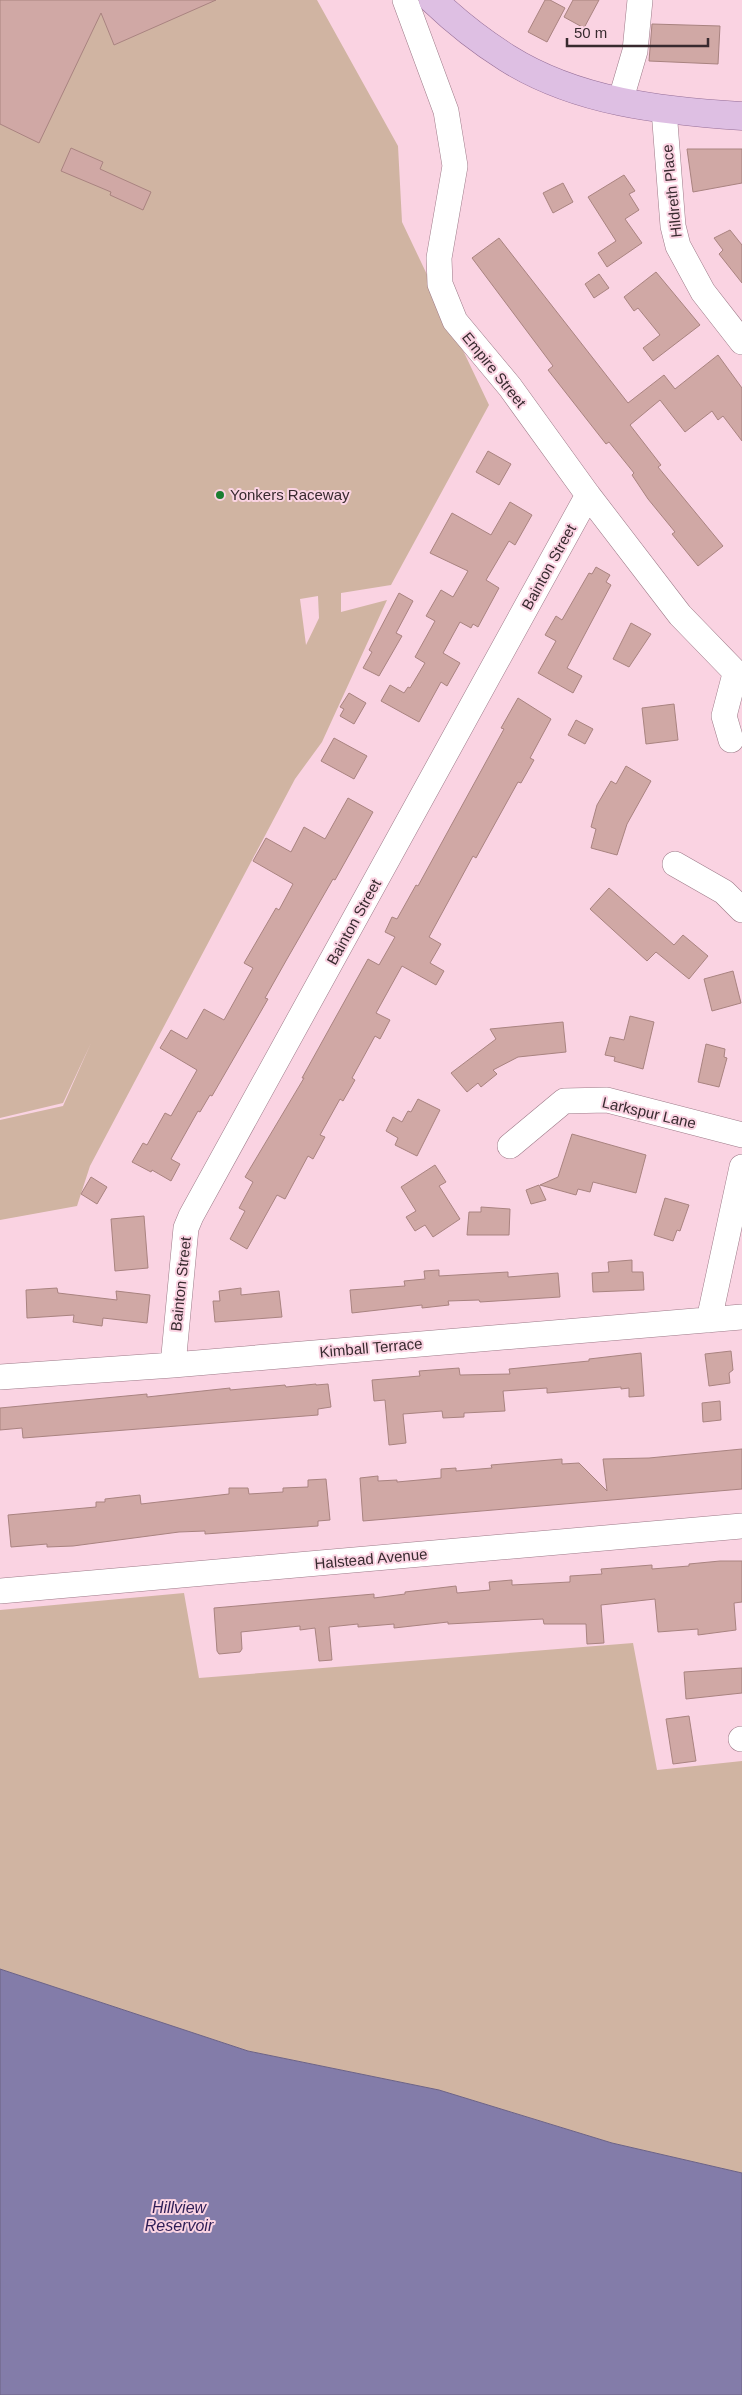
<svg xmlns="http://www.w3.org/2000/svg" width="742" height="2395" font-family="Arial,sans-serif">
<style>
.green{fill:#d0b4a2;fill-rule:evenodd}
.water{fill:#837ca9;stroke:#6c6384}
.building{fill:#d0a8a5;stroke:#a98380}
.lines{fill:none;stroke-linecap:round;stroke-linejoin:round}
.minor-casing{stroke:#9d7a88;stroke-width:26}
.major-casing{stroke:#966f98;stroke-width:29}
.minor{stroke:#fff;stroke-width:25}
.major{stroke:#debfe3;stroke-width:28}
.poi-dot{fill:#1a7e31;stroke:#fad3e2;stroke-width:2}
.labels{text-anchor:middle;stroke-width:4;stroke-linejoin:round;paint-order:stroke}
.street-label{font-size:15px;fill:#382a2f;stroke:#fad3e2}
.poi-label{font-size:15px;fill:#382a2f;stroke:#fad3e2;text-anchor:start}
.water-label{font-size:16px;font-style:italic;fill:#2d1d56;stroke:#fad3e2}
</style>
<rect width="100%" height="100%" fill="#fad3e2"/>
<path class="green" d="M0 0H317L398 146 402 222 489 405 391 585 341 593V612L387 600 322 742 295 779 90 1166 77 1206 0 1220V1120L63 1106 91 1043 63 1103 0 1118ZM318 596 319 618 306 645 300 599Z
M184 1593 199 1678 633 1643 657 1770 742 1761V2173L612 2143 439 2090 248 2051 0 1969V1610Z"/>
<path class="water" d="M0 1969 248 2051 439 2090 612 2143 742 2173V2395H0Z"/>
<path class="building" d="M0 0H216L114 45 101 13 39 143 0 124Z
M545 0H550L565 8 547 42 528 32Z
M573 0H599L584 28 564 17Z
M652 24 720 26 718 64 649 61Z
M71 148 103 162 100 169 151 192 143 210 110 195 111 192 61 171Z
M687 149H742V183L693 192Z
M624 175 635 191 629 194 639 210 625 219 642 243 607 267 598 253 616 241 588 197Z
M563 183 573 202 553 213 543 193Z
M730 230 742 245V283L719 254 723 250 714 238Z
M499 238 628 403 664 375 675 389 718 355 742 388V441L723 416 718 420 712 411 685 432 660 400 630 425 661 465 658 467 723 546 698 566 672 534 675 532 648 499 632 475 634 473 609 442 606 444 548 370 553 366 472 258Z
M656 272 700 325 653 361 643 348 660 335 638 308 634 311 624 297Z
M599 274 609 288 594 298 585 284Z
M488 451 511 464 499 485 476 472Z
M510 502 532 515 515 545 509 541 486 580 499 588 478 627 473 624 471 628 460 622 443 653 460 663 447 686 441 682 419 722 381 701 390 685 404 693 408 687 410 688 425 663 415 657 435 621 426 616 441 590 453 597 468 571 430 553 452 513 491 535Z
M596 567 610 575 606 582 611 585 567 668 582 676 573 693 538 673 556 641 545 635 556 616 562 620 589 573 592 574Z
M399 593 413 601 396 633 402 636 379 676 363 668 372 652 369 650Z
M631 623 651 634 629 667 613 659Z
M349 693 366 703 354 724 340 716 344 709 340 707Z
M518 698 551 719 530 758 534 760 521 783 518 782 476 858 473 856 429 937 441 944 430 963 444 971 436 985 402 966 376 1013 390 1020 380 1039 375 1036 352 1078 355 1080 343 1101 340 1099 320 1135 325 1137 313 1159 308 1156 285 1199 277 1195 247 1249 230 1239 245 1211 239 1208 253 1182 245 1177 304 1078H302L368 959 379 965 395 937 385 932 392 917 397 919 416 885 418 886 504 729 501 728Z
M674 704 678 740 646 744 642 708Z
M576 720 593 729 585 744 568 735Z
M334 738 367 756 354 779 321 761Z
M626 766 651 781 627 824 617 855 591 848 596 829 591 827 597 805 611 781 616 784Z
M348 798 373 812 335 880 333 879 287 959 265 998 268 999 212 1096 210 1095 200 1112 198 1111 171 1159 180 1164 171 1181 152 1170 151 1172 132 1162 143 1143 147 1145 165 1113 171 1116 197 1070 160 1048 171 1030 187 1039 204 1009 224 1020 253 968 244 963 276 908 279 910 293 884 253 861 266 838 291 852 304 827 325 839Z
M609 888 674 945 683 935 708 956 689 979 656 952 647 961 590 909Z
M733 971 741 1003 712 1011 704 979Z
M630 1016 654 1022 643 1069 614 1061 615 1057 605 1055 610 1037 624 1040Z
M563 1022 566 1052 518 1057 493 1070 497 1074 481 1087 478 1083 467 1092 451 1073 496 1039 490 1029Z
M706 1044 725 1049 724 1057 727 1058 719 1087 698 1082Z
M418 1099 440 1110 417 1156 395 1145 398 1138 386 1131 393 1117 402 1122 408 1111 411 1112Z
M572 1134 646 1155 636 1193 593 1182 590 1192 578 1189 576 1195 540 1185 558 1177Z
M435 1165 446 1182 439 1186 460 1219 433 1237 425 1225 415 1231 406 1217 416 1211 401 1187Z
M91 1177 107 1187 97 1204 81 1194Z
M539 1185 546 1200 531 1204 526 1190Z
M665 1198 689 1205 680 1231 677 1230 673 1241 654 1235Z
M481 1207 510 1209 509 1235H467L469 1212H481Z
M144 1216 148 1268 115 1271 111 1219Z
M632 1260V1272H643L644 1290 593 1292 592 1273 609 1272 608 1262Z
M439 1270V1276L508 1272V1277L558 1273 560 1297 480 1302 479 1300 448 1301 449 1305 422 1308V1305L352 1313 350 1290 405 1286 404 1281 425 1279 424 1271Z
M57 1288 58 1293 117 1300 116 1291 150 1295 147 1323 103 1318 102 1326 73 1322 74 1315 27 1318 26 1290Z
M241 1288V1295L279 1291 282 1317 215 1322 213 1301H220L219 1291Z
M731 1351 733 1370 729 1373 730 1383 709 1386 705 1354Z
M641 1353 644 1396 629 1397V1388L621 1389V1387L547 1393V1388L503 1391 505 1411 464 1413V1417L443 1418 442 1411 403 1414 406 1443 389 1445 385 1400 374 1401 372 1380 420 1376 419 1371 459 1368 460 1375 510 1374 509 1369 589 1361V1359Z
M316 1384V1385L328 1384 331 1407 318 1409V1415L23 1438 22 1428 0 1430V1408L147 1394V1397L230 1388V1390L285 1385 286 1387Z
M720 1401 721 1420 703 1422 702 1403Z
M742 1449V1489L363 1521 360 1478 378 1476V1481L397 1480V1482L441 1478V1469L456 1468V1471L492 1468 491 1465 562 1459V1464L579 1463 607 1491 603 1459 649 1458Z
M326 1479 330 1520 318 1521V1526L205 1534V1531L179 1532 73 1546 47 1547V1544L11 1547 8 1515 96 1507V1502H105V1499L140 1495 141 1504 229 1494V1488H248L249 1494 283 1492V1488L308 1487V1480Z
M720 1561H742V1602L734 1603 736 1630 698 1635V1629L658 1632 655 1599 601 1605 604 1643 587 1644 586 1624H544L543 1619 448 1624V1622L394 1628V1624L358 1627V1624L329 1627 332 1660 319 1661 315 1628 300 1630V1626L241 1632 242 1649 240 1652 219 1654 217 1651 214 1608 374 1594V1598L405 1594V1592L456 1586 457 1593 490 1590 489 1582 512 1580V1585L570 1582V1576L602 1574 601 1569 652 1565V1569L689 1566V1564Z
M742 1668V1693L686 1699 684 1672Z
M689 1716 696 1761 673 1764 666 1719Z"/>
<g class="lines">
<g class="minor-casing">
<path id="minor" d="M405 0 446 111 455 166 439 258 440 284 455 321 510 387 588 495 680 615 742 679
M620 102 635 51 640 0
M664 110 673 226 678 246 703 292 742 342
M731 740 724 716 735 674
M675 864 724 892 742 910
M510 1146 564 1101 607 1100 742 1135
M709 1320 742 1167
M173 1365 186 1228 191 1216 588 495
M0 1377 173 1365 742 1317
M0 1591 742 1526
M741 1739H742"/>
</g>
<g class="major-casing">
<path id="major" d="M433 0C456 22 480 41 507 58 577 102 662 111 742 116"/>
</g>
<use href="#minor" class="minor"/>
<use href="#major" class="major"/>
</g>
<circle class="poi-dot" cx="220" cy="495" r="5"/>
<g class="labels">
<g class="street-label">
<text transform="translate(672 191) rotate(-96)" y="5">Hildreth Place</text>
<text transform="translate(494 370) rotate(51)" y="5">Empire Street</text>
<text transform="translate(549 567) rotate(-61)" y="5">Bainton Street</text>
<text transform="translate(354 922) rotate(-61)" y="5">Bainton Street</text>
<text transform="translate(649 1113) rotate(13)" y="5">Larkspur Lane</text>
<text transform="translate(181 1284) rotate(-84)" y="5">Bainton Street</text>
<text transform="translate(371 1348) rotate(-5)" y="5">Kimball Terrace</text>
<text transform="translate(371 1559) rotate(-5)" y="5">Halstead Avenue</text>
</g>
<g class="poi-label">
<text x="230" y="500">Yonkers Raceway</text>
</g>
<g class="water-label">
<text x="179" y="2213">Hillview<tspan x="179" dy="18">Reservoir</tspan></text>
</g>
</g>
<path d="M567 38v8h141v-8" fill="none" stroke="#382a2f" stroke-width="2.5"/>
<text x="574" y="38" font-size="15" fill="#382a2f" stroke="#fad3e2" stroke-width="4" paint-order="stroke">50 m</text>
</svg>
